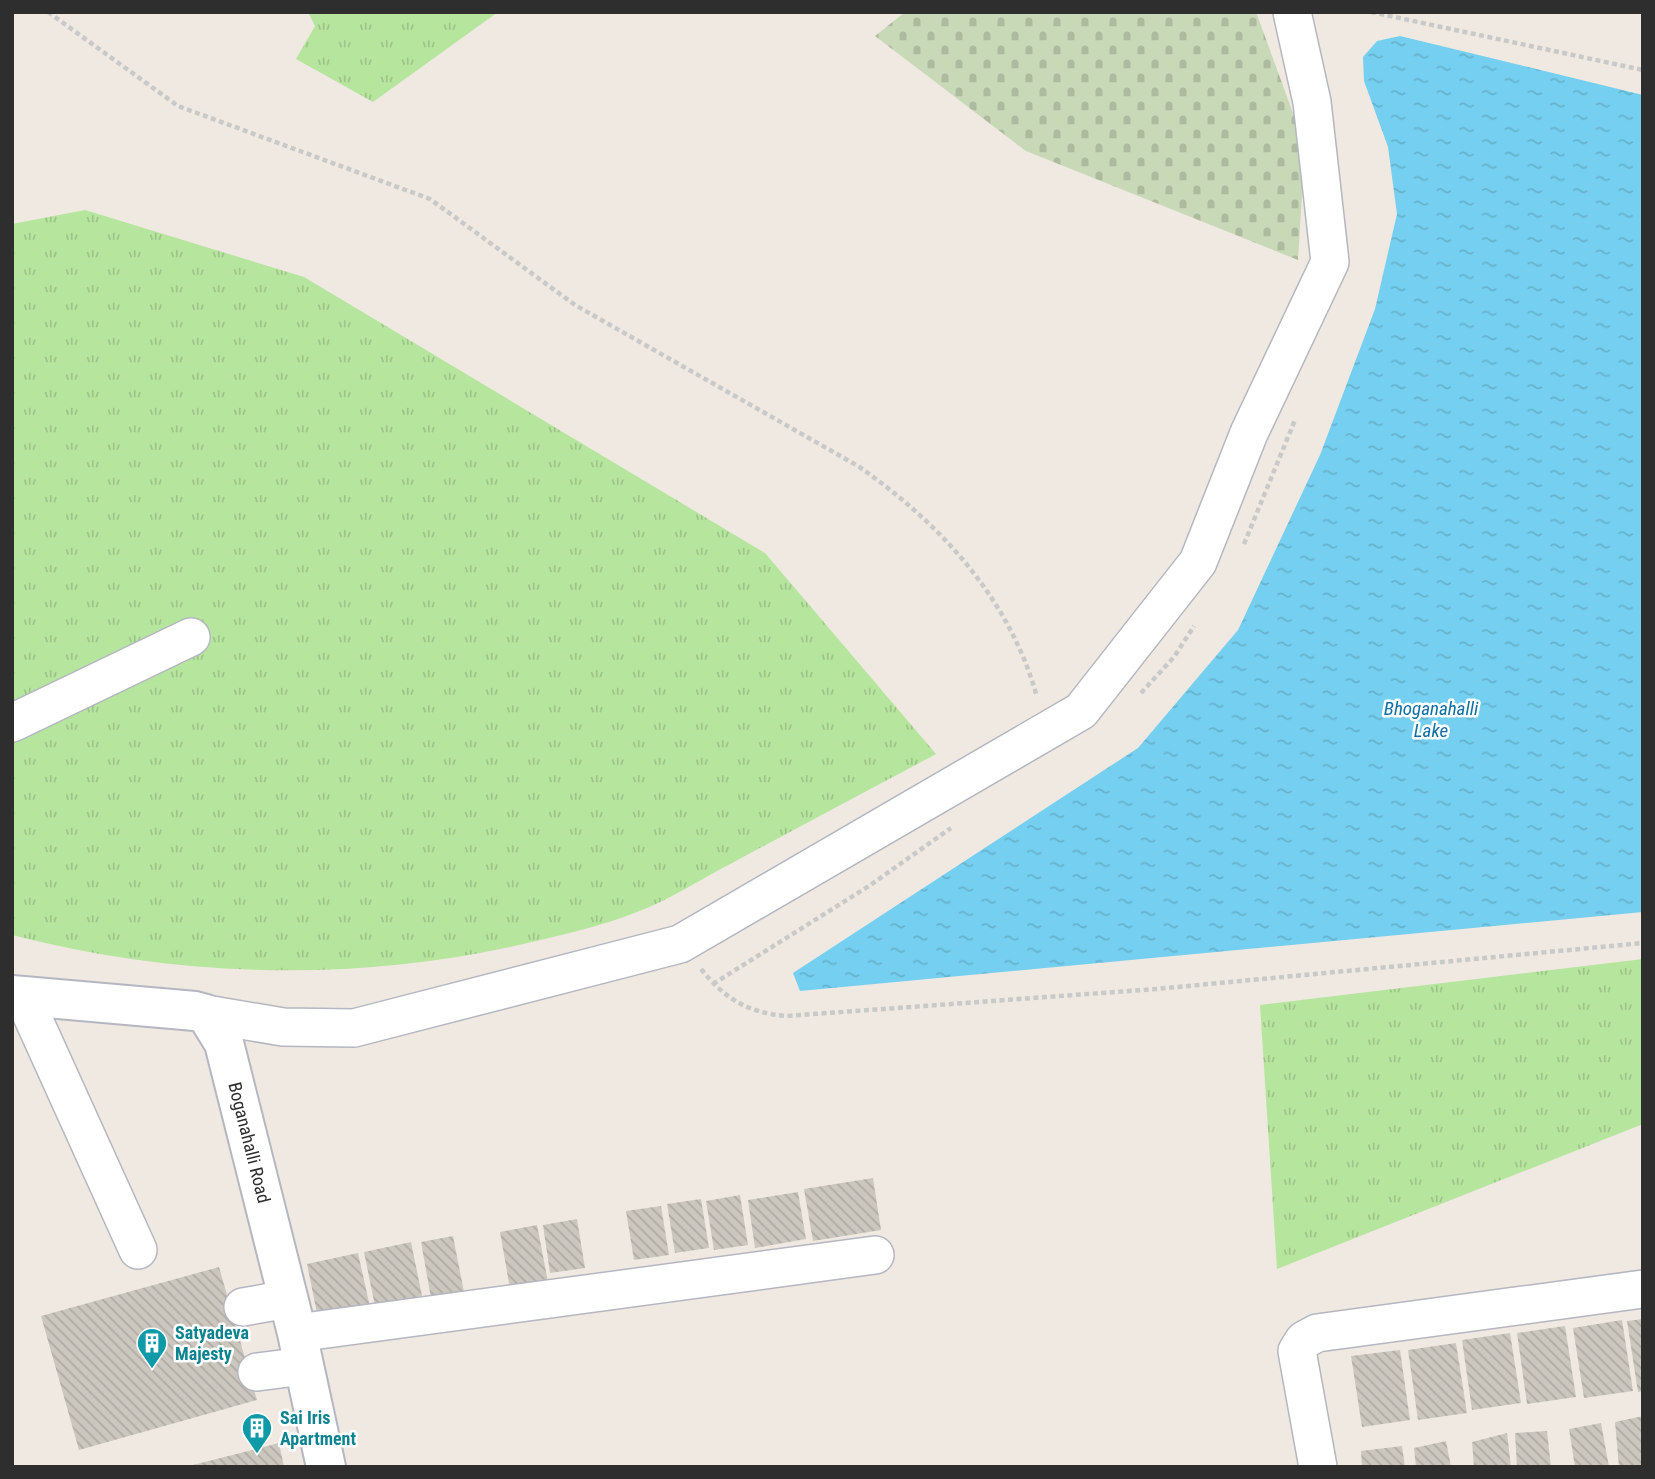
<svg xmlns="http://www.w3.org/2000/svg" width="1655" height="1479" font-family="'Roboto Condensed',sans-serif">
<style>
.grass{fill:url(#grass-tufts)}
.cemetery{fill:url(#cemetery-stones)}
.water{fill:url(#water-ripples)}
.building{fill:url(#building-back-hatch)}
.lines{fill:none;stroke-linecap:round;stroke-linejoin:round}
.street-casing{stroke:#b4b7c1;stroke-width:40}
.secondary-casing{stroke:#b4b7c1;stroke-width:42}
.path{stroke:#c9c9c9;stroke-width:4.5;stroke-dasharray:5 3.5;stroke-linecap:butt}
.street{stroke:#fff;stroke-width:37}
.secondary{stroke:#fff;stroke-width:38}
.labels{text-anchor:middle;stroke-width:5;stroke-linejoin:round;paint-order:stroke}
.street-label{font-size:18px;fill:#2e2e2e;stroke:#fff}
.culture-label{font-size:18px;font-weight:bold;fill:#0d838f;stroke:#fff;text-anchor:start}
.water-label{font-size:19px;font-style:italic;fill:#0d6fa3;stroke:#fff}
</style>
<defs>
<pattern id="grass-tufts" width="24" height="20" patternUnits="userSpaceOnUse" patternTransform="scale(1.75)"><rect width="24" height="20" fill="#b6e59e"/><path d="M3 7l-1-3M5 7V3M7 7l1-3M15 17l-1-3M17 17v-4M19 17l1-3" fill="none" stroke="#9dc588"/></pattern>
<pattern id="cemetery-stones" width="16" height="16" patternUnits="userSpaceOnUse" patternTransform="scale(1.75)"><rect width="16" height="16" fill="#c8d9b8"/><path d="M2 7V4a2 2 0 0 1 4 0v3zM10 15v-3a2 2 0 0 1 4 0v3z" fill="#acbb9e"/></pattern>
<pattern id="water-ripples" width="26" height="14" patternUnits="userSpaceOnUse" patternTransform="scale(1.75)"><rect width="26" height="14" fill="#75cff0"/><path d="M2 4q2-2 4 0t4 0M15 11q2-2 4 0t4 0" fill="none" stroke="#66b2ce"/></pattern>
<pattern id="building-back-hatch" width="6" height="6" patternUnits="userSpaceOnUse" patternTransform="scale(1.75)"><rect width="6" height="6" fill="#cbc7bf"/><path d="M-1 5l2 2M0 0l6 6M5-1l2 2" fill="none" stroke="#afaba4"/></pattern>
</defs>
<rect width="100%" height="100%" fill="#efe9e1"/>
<path class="grass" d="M308 12H498L373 102 296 59 315 26Z
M85 210 304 277 765 553 936 754C869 790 802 825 736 861 704 877 670 900 637 912 604 925 570 933 536 941 364 983 183 979 12 935V224Z
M1643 959V1124L1277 1269 1260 1005Z"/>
<path class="cemetery" d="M905 12H1256L1305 146 1298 260 1026 151 875 36Z"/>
<path class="water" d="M1400 36 1643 95V912L800 991 793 973 1138 748 1238 630 1320 455 1375 309 1397 214 1388 147 1364 81 1363 57 1377 41Z"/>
<path class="building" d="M873 1178 881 1230 813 1241 804 1189Z
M798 1192 806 1239 755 1248 748 1200Z
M740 1195 748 1245 714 1250 706 1201Z
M701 1199 709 1248 675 1253 667 1204Z
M661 1206 669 1255 634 1260 626 1211Z
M577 1219 585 1268 550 1273 543 1225Z
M537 1225 548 1282 510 1289 500 1232Z
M453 1236 464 1292 431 1298 421 1242Z
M411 1242 422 1296 375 1306 364 1252Z
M358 1253 370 1307 318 1318 307 1264Z
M219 1267 257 1400 79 1450 41 1316Z
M1643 1319V1391L1638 1392 1627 1321Z
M1622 1320 1633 1391 1584 1398 1573 1328Z
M1565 1326 1576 1397 1527 1404 1517 1333Z
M1510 1333 1521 1403 1472 1410 1462 1340Z
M1456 1343 1467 1413 1418 1420 1408 1350Z
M1400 1350 1410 1420 1362 1427 1351 1356Z
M1643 1416V1467H1619L1615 1422Z
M1601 1423 1609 1467H1575L1569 1429Z
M1547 1431 1551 1467H1517L1515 1433Z
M1507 1433 1511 1467H1474L1472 1442Z
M1446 1441 1451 1467H1416L1414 1448Z
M279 1443 284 1467H189V1466Z
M1402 1446 1405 1467H1362L1361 1451Z"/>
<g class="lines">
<g class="street-casing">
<path id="street" d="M12 723 191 637
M23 996 138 1250
M206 1014 283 1027 354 1028 680 944 1081 711 1198 562 1249 433 1330 262 1312 102 1292 12
M243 1307 288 1299
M297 1333 875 1255
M257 1372 304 1366
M1318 1467 1297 1351 1304 1340 1317 1333 1643 1289"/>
</g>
<g class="secondary-casing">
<g id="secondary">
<path id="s1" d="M12 995 195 1011 206 1014 224 1043 297 1333 326 1467"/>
</g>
</g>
<path class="path" d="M48 12 178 106 430 199 575 305 858 466C940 523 1010 599 1037 697
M1371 12 1643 70
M1244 544 1295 420
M1141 693 1174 657 1194 626
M701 969C725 999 748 1013 787 1016L1156 989 1643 943
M713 984 869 886 951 828"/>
<use href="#street" class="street"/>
<use href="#secondary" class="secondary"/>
</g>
<defs>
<g id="building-pin" transform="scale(1.575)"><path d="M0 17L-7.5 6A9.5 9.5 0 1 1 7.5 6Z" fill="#0f9aa8" stroke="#fff"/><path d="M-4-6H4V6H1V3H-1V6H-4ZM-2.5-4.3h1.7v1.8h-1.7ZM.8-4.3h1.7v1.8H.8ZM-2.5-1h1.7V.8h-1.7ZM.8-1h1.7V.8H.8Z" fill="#fff"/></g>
</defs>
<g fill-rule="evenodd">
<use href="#building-pin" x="152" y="1343"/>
<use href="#building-pin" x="257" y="1428"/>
</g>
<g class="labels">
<g class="street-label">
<text dy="6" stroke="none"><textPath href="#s1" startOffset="332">Boganahalli Road</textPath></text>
</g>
<g class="culture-label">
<text x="175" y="1339">Satyadeva<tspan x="175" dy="21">Majesty</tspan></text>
<text x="280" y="1424">Sai Iris<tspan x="280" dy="21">Apartment</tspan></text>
</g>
<g class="water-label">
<text x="1431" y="715">Bhoganahalli<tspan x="1431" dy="22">Lake</tspan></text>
</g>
</g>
<rect width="1655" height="1479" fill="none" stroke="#2e2e2e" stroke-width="28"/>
</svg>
